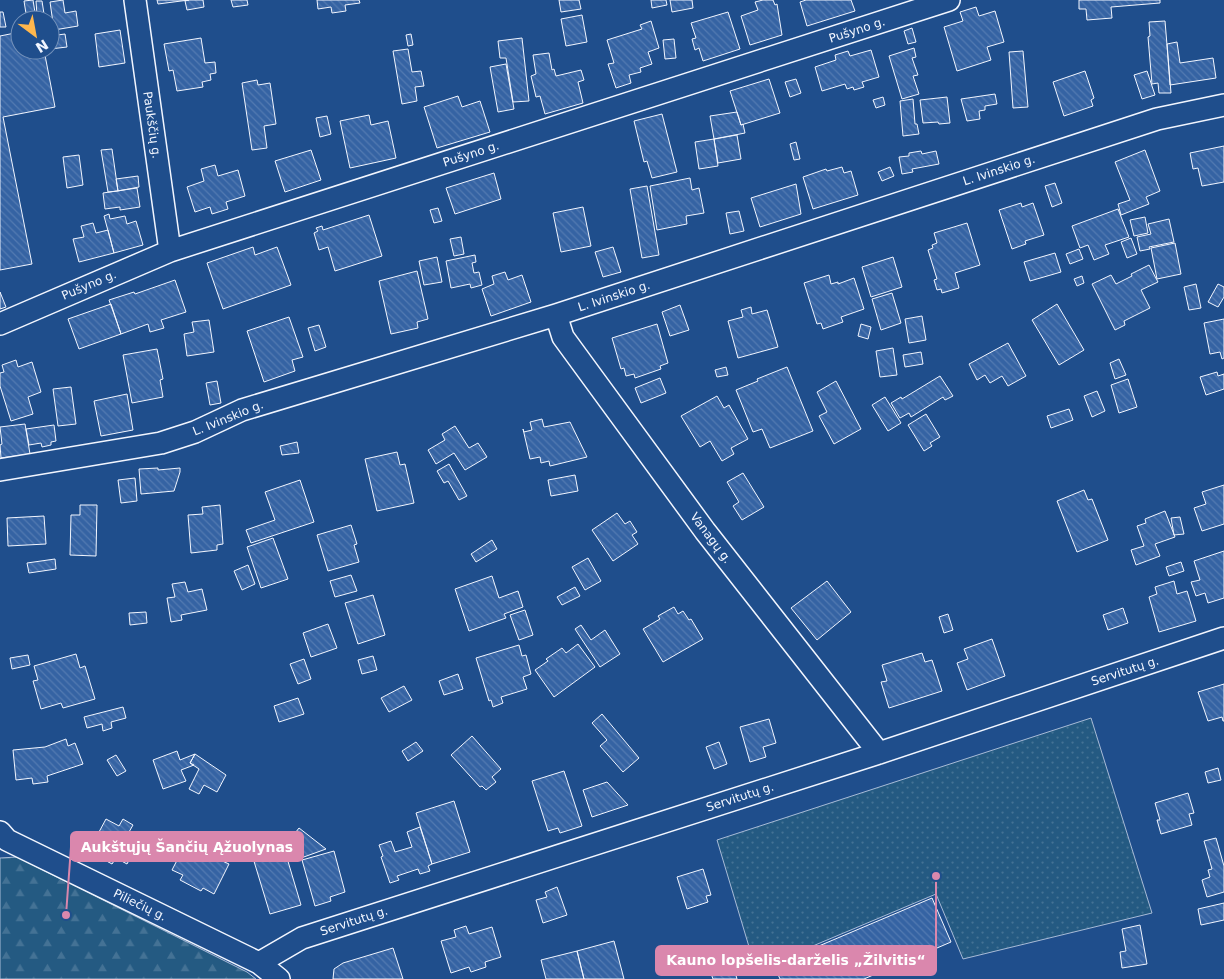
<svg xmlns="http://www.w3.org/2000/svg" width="1224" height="979" font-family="'DejaVu Sans',sans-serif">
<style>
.forest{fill:url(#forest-firs);stroke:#a8bbd7}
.park{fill:url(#park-dots);stroke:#a8bbd7}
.building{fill:url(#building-back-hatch);stroke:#f2f6ff}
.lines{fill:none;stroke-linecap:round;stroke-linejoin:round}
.street-casing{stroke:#f2f6ff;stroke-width:24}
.street{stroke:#1f4e8c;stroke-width:21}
.labels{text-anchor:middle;stroke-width:4;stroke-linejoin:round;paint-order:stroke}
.street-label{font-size:12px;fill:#f2f6ff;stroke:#1f4e8c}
.leader{fill:none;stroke:#da87ad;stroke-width:2}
.callout-dot{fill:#da87ad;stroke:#1f4e8c;stroke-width:2}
.callout{fill:#da87ad;stroke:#da87ad;stroke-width:2}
.callout-label{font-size:14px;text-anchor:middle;font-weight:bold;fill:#fff}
</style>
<defs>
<pattern id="forest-firs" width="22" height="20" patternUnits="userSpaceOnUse" patternTransform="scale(1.25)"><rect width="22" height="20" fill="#245a82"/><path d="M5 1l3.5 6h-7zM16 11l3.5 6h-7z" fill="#447295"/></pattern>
<pattern id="park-dots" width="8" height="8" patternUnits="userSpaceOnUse" patternTransform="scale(1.25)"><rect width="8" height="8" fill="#245a82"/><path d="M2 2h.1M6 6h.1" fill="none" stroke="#447295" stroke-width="1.8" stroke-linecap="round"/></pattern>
<pattern id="building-back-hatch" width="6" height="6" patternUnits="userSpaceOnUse" patternTransform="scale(1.25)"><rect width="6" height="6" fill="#3563a3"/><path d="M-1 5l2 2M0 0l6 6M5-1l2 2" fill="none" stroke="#537ab1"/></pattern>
</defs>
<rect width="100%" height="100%" fill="#1f4e8c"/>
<path class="forest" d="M17 857 247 972 256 979H0V858Z"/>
<path class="park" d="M1091 718 1152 913 963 959 936 894 756 970 717 840Z"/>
<path class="building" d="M33 0 36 19 27 20 24 1Z
M63 0 65 13 76 11 78 26 54 30 50 2Z
M157 0H189L158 4Z
M189 0H203L204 7 187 10 185 1Z
M231 0H247L248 5 233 7Z
M317 0H359L360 3 345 5 346 11 332 13 331 7 318 9Z
M559 0H579L581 9 561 12Z
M651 0H666L667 5 652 8Z
M670 0H692L693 8 672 12Z
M763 0H773L775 5 777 4 782 35 750 45 741 16 758 10 755 2Z
M806 0H851L855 11 807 26 800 2Z
M1079 0H1160V3L1111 7 1112 18 1087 20 1086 9H1079Z
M36 1H42L44 14 37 15Z
M976 7 979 16 995 11 1004 42 987 47 991 60 957 71 944 27 963 21 960 12Z
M0 12H3L6 27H0Z
M728 12 740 49 703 61 699 48 695 50 692 39 696 38 691 23Z
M582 15 587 42 566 46 561 19Z
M651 21 659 48 648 52 652 64 640 68 641 72 629 75 631 83 616 88 608 64 614 63 607 40 642 29 640 25Z
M1165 21 1171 93H1159L1158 83 1152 84 1148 37 1150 36 1149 22Z
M912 28 916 42 908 44 904 31Z
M120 30 125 63 99 67 95 34Z
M20 32V50H44L55 107 3 117 32 264 0 270V36Z
M65 34 67 47 50 49V36Z
M411 34 413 45 408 46 406 35Z
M201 38 205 63 215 62 216 73 210 74 211 80 202 82 203 87 177 91 173 70 169 71 164 44Z
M522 38 529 101 513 102 506 58H500L498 41Z
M674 39 676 58 665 59 663 40Z
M1177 42 1180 63 1213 58 1216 78 1170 85 1167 44Z
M914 48 916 57 912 58 918 75 913 76 919 94 902 99 889 56Z
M408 49 412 72 421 71 424 86 415 87 417 101 402 104 393 51Z
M871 50 879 77 862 82 864 87 854 90 853 87 847 89 845 84 822 91 815 67 836 60 835 55 848 51 850 56Z
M1023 51 1028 107 1013 108 1009 52Z
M549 53 552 70 554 69 556 76 581 70 584 80 578 82 583 103 545 114 540 96 536 97 531 76 536 74 533 55Z
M506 64 514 109 498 112 490 67Z
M1085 71 1094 98 1091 100 1093 106 1064 116 1053 82Z
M1147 71 1155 95 1142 99 1134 75Z
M769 79 780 113 741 125 730 91Z
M796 79 801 93 790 97 785 82Z
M257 80 258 85 270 83 276 124 264 126 267 148 252 150 242 83Z
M995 94 997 104 985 106V110L979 111 980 119 967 121 961 99Z
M458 96 462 107 480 101 490 132 437 148 424 107Z
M883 97 885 105 876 108 873 100Z
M947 97 950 123 939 124 938 122 923 123 920 100Z
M913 99 915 124H917L919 134 903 136 900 101Z
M737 112 741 125 743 124 745 133 714 139 710 116Z
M662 114 677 172 652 178 647 161 644 162 634 121Z
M369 115 371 125 388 121 396 158 350 168 340 121Z
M327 116 331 134 320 137 316 118Z
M737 135 741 159 718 163 714 139Z
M714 139 718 166 699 169 695 142Z
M796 142 800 159 794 160 790 144Z
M1224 146V182L1202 186 1198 168 1193 169 1190 153Z
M112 149 118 191 108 192 101 150Z
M311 150 321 180 285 192 275 161Z
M1145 150 1160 191 1146 197 1149 204 1121 215 1118 204 1130 200 1115 162Z
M921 151 922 154 936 151 939 164 912 169 913 172 902 174 899 157 909 156V153Z
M79 155 83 185 67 188 63 157Z
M215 165 218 176 238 170 245 196 226 202 228 209 212 214 210 207 195 212 187 187 204 181 201 169Z
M842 167 844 173 851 171 858 195 813 209 803 177 826 169 827 171Z
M890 167 894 176 882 181 878 172Z
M494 173 501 199 455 214 446 188Z
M138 176 139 187 118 191 116 179Z
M690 178 692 190 699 188 704 213 686 216 687 224 657 230 650 186Z
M1055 183 1062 203 1052 207 1045 186Z
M796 184 801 214 760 227 751 198Z
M647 186 659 255 642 258 630 189Z
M137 188 140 207 120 210V207L105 209 103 193Z
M1021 203 1022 207 1033 203 1044 235 1025 241 1026 244 1012 249 999 210Z
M583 207 591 246 561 252 553 213Z
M438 208 442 221 434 223 430 210Z
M1118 209 1129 237 1105 245 1109 254 1094 260 1088 245 1080 248 1072 226Z
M739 211 744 231 730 234 726 213Z
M109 214 110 219 125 216 127 224 136 221 143 245 114 253 104 216Z
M369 215 382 256 335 271 328 247 319 250 314 233 318 231 316 228 322 226 323 230Z
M1145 217 1148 233 1134 236 1130 220Z
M1169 219 1174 242 1149 247 1150 249 1140 251 1137 237 1151 234 1148 224Z
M93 223 96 233 108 230 114 253 79 262 73 239 84 237 81 226Z
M967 223 980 265 955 273 959 288 942 293 941 289 937 290 934 280 937 279 928 250 933 248 932 245 937 243 934 233Z
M461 237 464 254 454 256 450 239Z
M1131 238 1137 254 1127 258 1121 242Z
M1175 243 1181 274 1157 279 1151 248Z
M253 247 255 255 277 247 291 285 223 309 207 263Z
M613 247 621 272 603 277 595 252Z
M1079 249 1083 259 1070 264 1066 254Z
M1055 253 1061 272 1030 281 1024 262Z
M475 255 476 262 472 263 474 273 479 272 482 285 471 288 470 284 451 288 446 261Z
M437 257 442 282 424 285 419 261Z
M893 257 902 287 871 297 862 267Z
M1149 265 1158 282 1141 290 1150 308 1124 321 1125 325 1115 330 1092 284 1111 275 1116 284 1132 276 1131 274Z
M417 271 428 319 417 322 418 328 391 334 379 281Z
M505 272 508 280 522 275 531 302 491 316 482 289 494 284 492 276Z
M829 275 831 284 838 282V284L854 278 864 309 841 317 843 322 823 329 821 323 817 324 804 283Z
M1082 276 1084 283 1077 286 1074 279Z
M175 280 186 312 161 320 164 328 150 332 148 324 121 334 109 300 134 292 135 294Z
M1196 284 1201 308 1189 310 1184 287Z
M1218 284 1224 287V297L1218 307 1208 302Z
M0 292 6 307 0 309Z
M892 293 901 323 881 330 872 299Z
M111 304 121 334 79 349 68 319Z
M1057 304 1084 350 1059 365 1032 320Z
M680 305 689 330 670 336 662 312Z
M751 307 752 314 767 310 778 347 738 358 728 321 743 317 741 310Z
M922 316 926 340 909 343 905 319Z
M289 317 303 357 292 360 295 371 264 382 247 331Z
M1224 319V358L1222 359 1220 352 1210 354 1204 323Z
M209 320 214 352 187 356 184 334 194 332 192 322Z
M657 324 668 363 660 366 661 369 635 378 634 374 626 376 624 368 621 369 612 338Z
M861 324 871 327 868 339 858 336Z
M319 325 326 347 315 351 308 328Z
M1008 343 1026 376 1008 386 1002 376 990 383 985 375 977 380 969 364Z
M893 348 897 375 880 377 876 351Z
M157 349 163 379 160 380 163 397 132 403 123 355Z
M921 352 923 364 905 367 903 355Z
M1119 359 1126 375 1115 379 1110 363Z
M16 360 18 367 32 362 41 392 28 397 33 414 11 421 0 386V373L4 372 2 365Z
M726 367 728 375 717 377 715 370Z
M787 367 813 431 770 448 762 429 753 432 736 390 758 381 757 379Z
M1217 372 1218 376 1224 374V389L1206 395 1200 377Z
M940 376 953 396 945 400 943 397 911 417 909 413 900 418 891 403 901 397 902 399Z
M660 378 666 393 641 403 635 388Z
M1128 379 1137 407 1119 413 1111 385Z
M217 381 221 403 210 405 206 383Z
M836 381 861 429 834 444 819 416 827 412 817 392Z
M71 387 76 424 58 426 53 389Z
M1097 391 1105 411 1092 417 1084 396Z
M127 394 133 430 101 436 94 401Z
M717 396 724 408 729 405 748 439 731 448 734 454 722 461 710 441 700 447 681 416Z
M885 397 901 423 888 431 872 405Z
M1069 409 1073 420 1051 428 1047 416Z
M926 414 940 437 930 443 932 446 924 451 908 425Z
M542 419 544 427 570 422 587 457 550 466 549 461 541 463 540 457 530 459 523 429 524 432 532 430 530 422Z
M25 424 30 454 1 458 0 445 2 444 0 427Z
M54 425 56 441 51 442V445L42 447 41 443 29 445 26 429Z
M455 426 469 448 478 443 487 457 465 470 454 453 436 464 428 450 445 440 442 434Z
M297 442 299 453 282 455 280 446Z
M397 452 400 465 405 464 414 503 377 511 365 459Z
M449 464 467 496 459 500 448 481 444 483 437 471Z
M158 468V470L180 468V472L174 491 141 494 139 469Z
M743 473 764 507 742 520 733 506 739 502 727 482Z
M575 475 578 491 551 496 548 480Z
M135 478 137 501 121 503 118 480Z
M300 480 314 522 251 543 246 530 275 520 265 492Z
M1224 485V524L1202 531 1194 508 1206 504 1202 492Z
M1084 490 1088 500 1092 499 1108 540 1077 552 1057 501Z
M80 505H97L96 556 70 555 71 515H80Z
M220 505 223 544 217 545V550L191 553 188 515 203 514 202 507Z
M1165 511 1175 537 1155 544 1160 556 1136 565 1131 550 1144 546 1137 526 1146 523 1145 519Z
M617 513 625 524 630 521 637 532 632 535 638 544 613 561 592 530Z
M44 516 46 544 8 546 7 518Z
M1180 517 1184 534 1174 535 1171 518Z
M351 525 357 544 354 545 359 562 328 571 317 535Z
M273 538 288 579 261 588 247 547Z
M492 540 497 549 476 562 471 554Z
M1224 551V598L1208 603 1205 593 1196 596 1191 582 1200 580 1194 561Z
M588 558 601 581 585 590 572 567Z
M55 559 56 569 29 573 27 563Z
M1181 562 1184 571 1169 576 1166 567Z
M248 565 255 584 242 590 234 571Z
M351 575 357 591 335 597 330 581Z
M492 576 499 598 518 591 523 607 504 614 506 618 469 631 455 589Z
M827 581 851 612 817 640 791 608Z
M1174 581 1177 594 1187 591 1196 621 1159 632 1149 597 1157 594 1155 587Z
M185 582 188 592 202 589 207 610 181 615 182 620 171 622 167 598 175 597 172 584Z
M575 587 580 596 562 605 557 597Z
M373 595 385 635 358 644 345 603Z
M674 607 678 614 683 611 689 620 691 619 703 639 663 662 643 629 660 619 658 616Z
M1123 608 1128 623 1108 630 1103 615Z
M525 610 533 635 519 640 510 615Z
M146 612 147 623 130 625 129 613Z
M948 614 953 630 944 633 939 617Z
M328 624 337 648 311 657 303 633Z
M581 625 591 640 605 630 620 654 600 667 575 629Z
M992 639 1005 676 967 690 957 663 968 659 964 649Z
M578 644 595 667 554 697 535 670 548 661 546 659 562 648 566 653Z
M519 645 522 656 526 655 531 674 523 677 527 689 501 697 503 703 493 707 491 700 489 701 476 658Z
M922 653 925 662 932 660 942 691 889 708 881 682 887 681 882 665Z
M76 654 80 668 85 666 95 699 63 708 61 703 41 709 33 681 38 680 34 666Z
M28 655 30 665 12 669 10 658Z
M373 656 377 670 362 674 358 660Z
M304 659 311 679 298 684 290 664Z
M458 674 463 689 444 695 439 681Z
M1224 684V721H1223L1222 717 1208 721 1198 692Z
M404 686 412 700 389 712 381 698Z
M298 698 304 714 279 722 274 706Z
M123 707 126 718 111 722 112 728 103 731 102 724 87 728 84 717Z
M602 714 639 758 623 772 600 746 607 740 592 723Z
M769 719 776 743 763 747 766 757 750 762 740 727Z
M472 736 501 769 492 777 496 782 486 790 482 786 480 787 451 755Z
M66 739 68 746 75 743 83 764 47 776 48 782 33 784 32 778 16 780 13 750 45 747Z
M416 742 423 751 408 761 402 751Z
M719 742 727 764 714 769 706 747Z
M177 751 180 760 195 754 190 763 194 765 181 770 186 781 163 789 153 760Z
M195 754 226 775 217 792 204 785 199 794 189 789 199 769 190 763Z
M116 755 126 771 117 776 107 760Z
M1218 768 1221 780 1208 783 1205 772Z
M564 771 582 826 560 833 558 828 548 831 532 781Z
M607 782 628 805 592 817 583 790Z
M1188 793 1194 813 1189 814 1192 825 1161 834 1157 820H1160L1155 803Z
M454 801 470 852 432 864 416 813Z
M106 819 119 826 123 819 133 825 129 832 141 838 127 864 116 858 112 864 101 858 104 851 92 845Z
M420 827 432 864 428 866 430 871 420 874 418 869 397 876 399 880 390 883 381 857 383 856 379 845 391 841 395 852 412 847 407 832Z
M299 828 326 849 301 858 292 837Z
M1216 838 1224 866V892L1207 897 1202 880 1210 877 1208 870 1212 869 1204 841Z
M200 842 221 853 218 859 229 864 214 894 203 888 201 891 180 880 183 875 172 870 186 843 197 849Z
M284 848 301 905 270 914 253 858Z
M334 851 345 892 330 897 331 901 315 906 302 860Z
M703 869 711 895 706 896 708 902 687 909 677 877Z
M557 887 567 915 543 923 536 900 547 897 545 892Z
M932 898 951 942 916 957 918 962 905 967 903 962 864 979H780L774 965Z
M1224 903V920L1201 925 1198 909Z
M1140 925 1147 964 1122 968 1120 952 1126 951 1122 929Z
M466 926 469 934 492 927 501 957 485 962 486 967 471 972 469 967 451 973 441 941 456 937 454 930Z
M614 941 624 979H584L577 951Z
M393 948 403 979H333L334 969 343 963Z
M577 951 584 979H546L541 960Z
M732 961 737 979H713L709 968Z"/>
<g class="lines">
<g class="street-casing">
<path id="street" d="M135 0 170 251
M556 315 563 337 705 531 879 753
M0 324 170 251 949 0
M0 470 161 443 195 432 242 410 556 315 1157 119 1224 105
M0 832 7 840 259 963 279 979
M259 963 302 938 879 753 1224 638"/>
</g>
<use href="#street" class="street"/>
</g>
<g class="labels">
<g class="street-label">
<text transform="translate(857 30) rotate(-18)" y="4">Pušyno g.</text>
<text transform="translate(152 125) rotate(82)" y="4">Paukščių g.</text>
<text transform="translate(471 154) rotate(-18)" y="4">Pušyno g.</text>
<text transform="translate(999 170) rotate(-18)" y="4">L. Ivinskio g.</text>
<text transform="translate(89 285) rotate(-23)" y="4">Pušyno g.</text>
<text transform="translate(614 296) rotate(-18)" y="4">L. Ivinskio g.</text>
<text transform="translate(228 418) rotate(-22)" y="4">L. Ivinskio g.</text>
<text transform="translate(711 538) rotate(53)" y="4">Vanagų g.</text>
<text transform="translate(1125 671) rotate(-18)" y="4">Servitutų g.</text>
<text transform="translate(740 797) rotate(-18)" y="4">Servitutų g.</text>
<text transform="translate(140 905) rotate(26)" y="4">Piliečių g.</text>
<text transform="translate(354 921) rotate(-18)" y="4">Servitutų g.</text>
</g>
</g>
<path class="leader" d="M66 915L71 847M936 876L936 961"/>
<g class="callout-dot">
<circle cx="66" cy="915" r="5"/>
<circle cx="936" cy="876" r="5"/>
</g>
<g class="callout">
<rect x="71" y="832" width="232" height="29" rx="5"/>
<rect x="656" y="946" width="280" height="29" rx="5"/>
</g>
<g class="callout-label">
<text x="187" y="852">Aukštųjų Šančių Ąžuolynas</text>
<text x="796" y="965">Kauno lopšelis-darželis „Žilvitis“</text>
</g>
<g transform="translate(35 35) rotate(148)"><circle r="24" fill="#1f4e8c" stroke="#7391ba"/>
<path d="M0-4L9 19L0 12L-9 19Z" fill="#ffb74d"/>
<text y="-8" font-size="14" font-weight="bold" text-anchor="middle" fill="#f2f6ff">N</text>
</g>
</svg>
